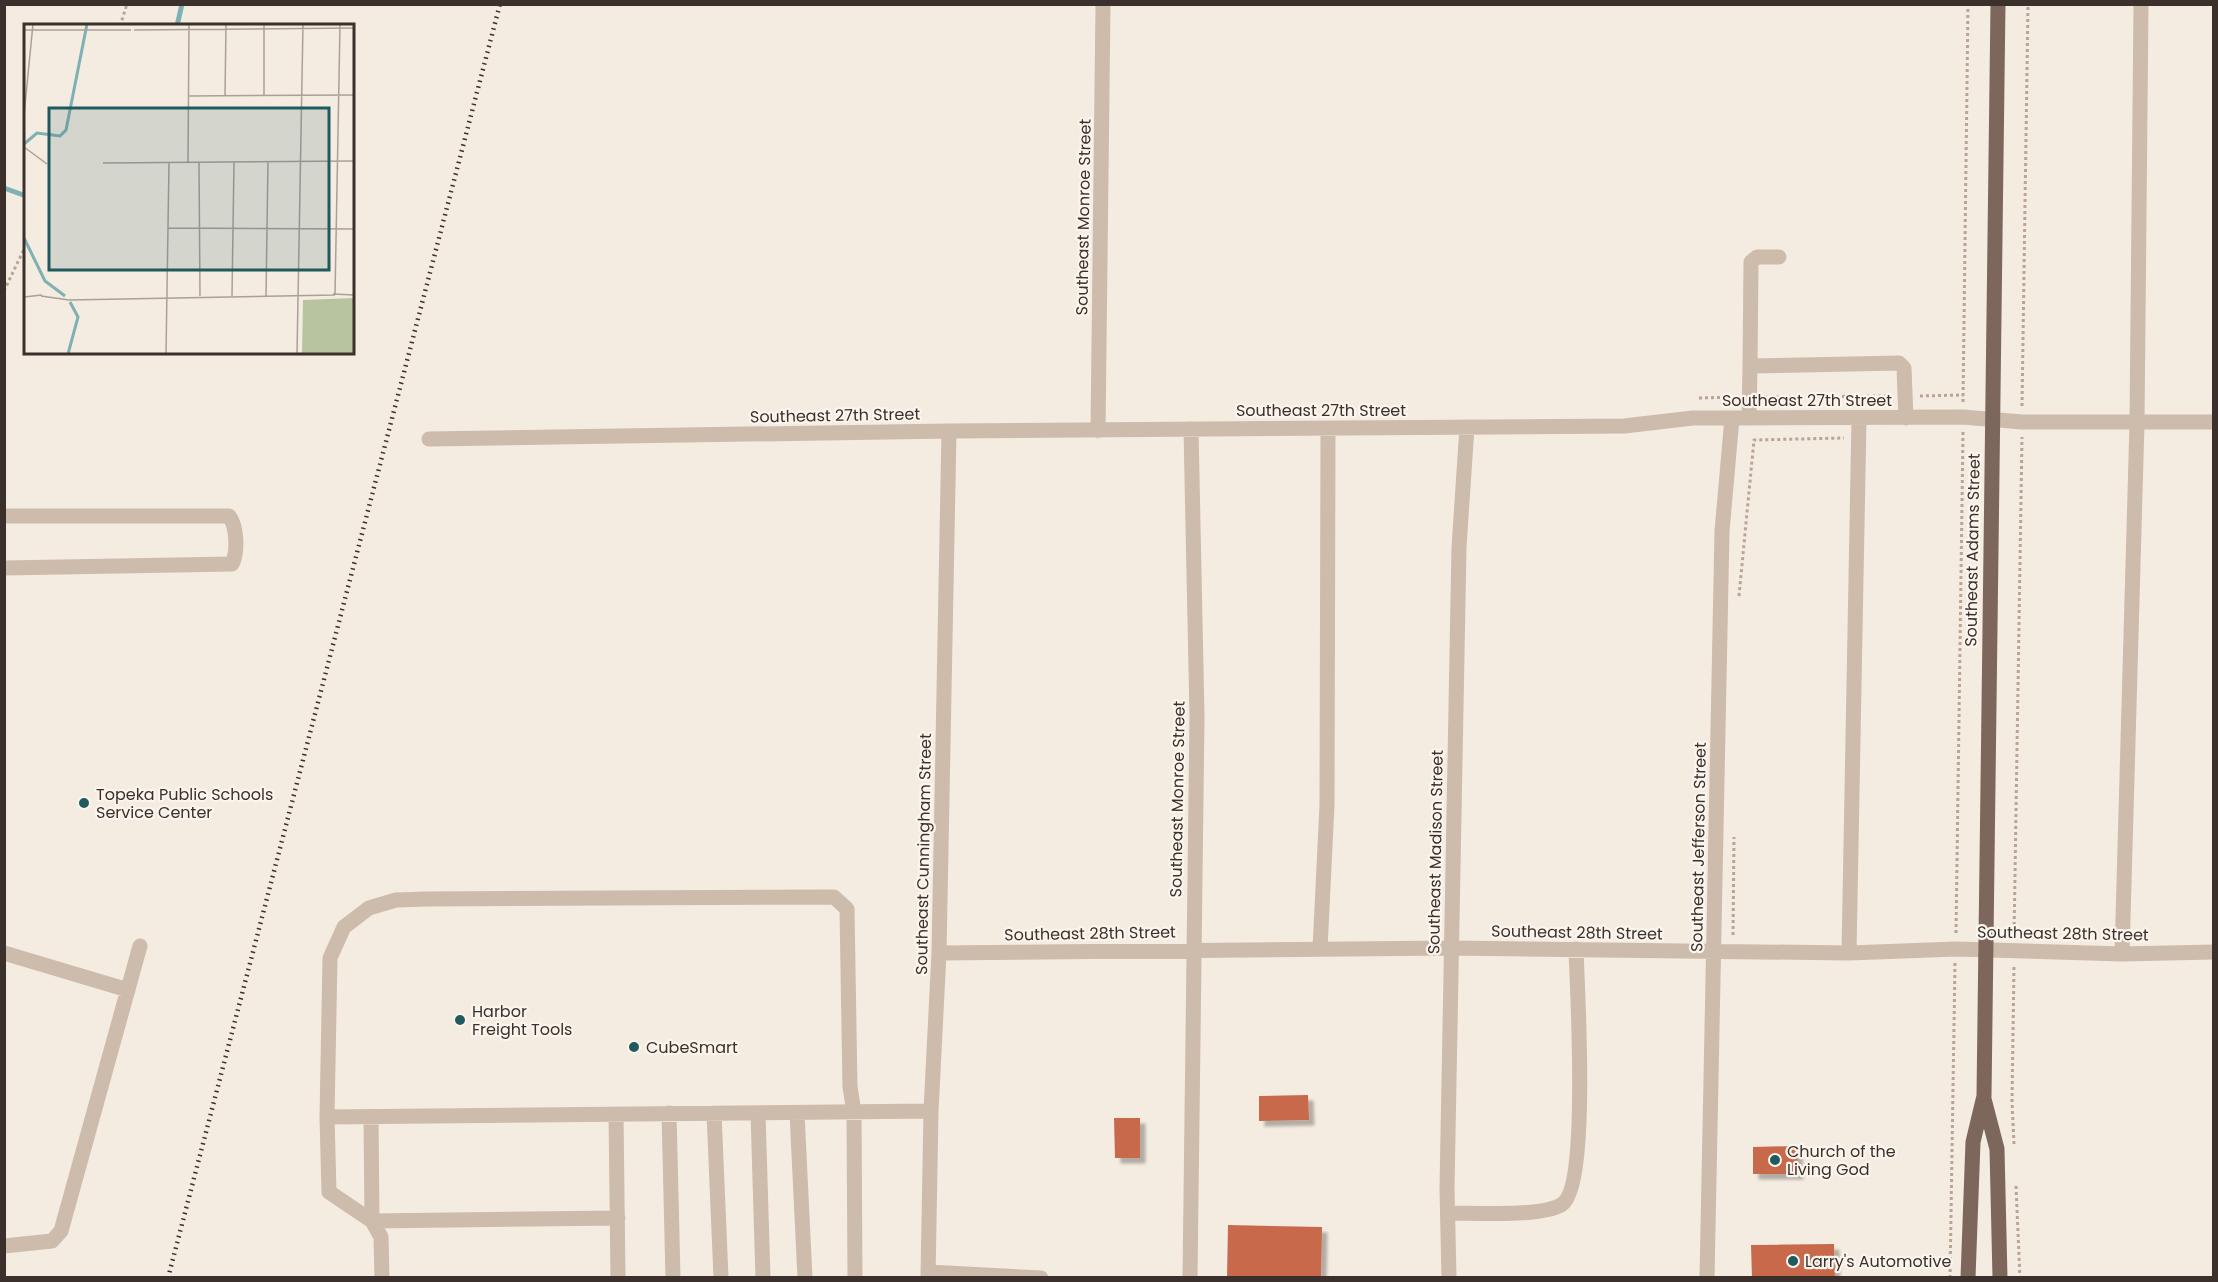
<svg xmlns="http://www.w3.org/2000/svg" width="2218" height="1282" font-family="Poppins,sans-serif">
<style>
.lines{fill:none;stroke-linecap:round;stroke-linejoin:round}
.stream{stroke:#7fb0b2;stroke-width:5}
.building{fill:#c8694b;filter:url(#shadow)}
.path{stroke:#b9a596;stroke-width:3;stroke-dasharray:3 3;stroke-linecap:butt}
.minor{stroke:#cdbbac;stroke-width:15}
.major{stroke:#7d675c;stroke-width:15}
.rail{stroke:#3b302b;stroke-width:4.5;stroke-dasharray:1.5 4.5;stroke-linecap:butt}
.poi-dot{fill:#1f5a5e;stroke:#fbf5ee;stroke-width:2}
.labels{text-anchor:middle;stroke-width:4.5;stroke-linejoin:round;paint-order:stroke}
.street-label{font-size:16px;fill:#3b302b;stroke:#fbf5ee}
.poi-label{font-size:16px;fill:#3b302b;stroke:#fbf5ee;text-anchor:start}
.inset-river{fill:none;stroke:#7fb0b2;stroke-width:3}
.inset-road{fill:none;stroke:#aaa098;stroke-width:1.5}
.view{fill:#1f5a5e;fill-opacity:0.15;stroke:#1f5a5e;stroke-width:3}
.inset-edge{fill:none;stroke:#3b302b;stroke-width:3}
</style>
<defs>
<filter id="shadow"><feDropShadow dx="5.5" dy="5.5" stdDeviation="1.5" flood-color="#0004"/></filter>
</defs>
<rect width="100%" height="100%" fill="#f4ebe1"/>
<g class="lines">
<path class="stream" d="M177 26 182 4
M4 188 26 196"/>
</g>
<path class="building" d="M1308 1095 1309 1120 1259 1121V1096Z
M1114 1118H1140V1158H1115Z
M1797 1146 1798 1174H1753V1147Z
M1228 1225 1322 1227 1321 1278H1227Z
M1834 1244 1835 1278H1752L1751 1245Z"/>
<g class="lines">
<path class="path" d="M120 26 127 4
M4 291 26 245
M1920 396 1963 395
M1764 397 1889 396
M1699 398 1733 397
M1963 402 1968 4
M2022 406 2028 4
M1739 596 1754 440 1844 438
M1956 933 1963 432
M1733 935 1734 837
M2014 937 2022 437
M2014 1144 2012 1102 2014 965
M2016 1186 2020 1278
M1950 1278 1955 963"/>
<path class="minor" d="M1750 366 1751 262 1757 257H1779
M1749 418 1750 366 1899 363 1904 368 1906 418
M1098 431 1103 4
M429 439 949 431 1624 426 1693 418H1732L1963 417 2022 422H2214
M4 516H229C237 526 238 552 232 564L4 568
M1320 949 1327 805 1328 429
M4 953 128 990
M939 953 1451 948 1849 953 1956 949 2122 954 2214 952
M1849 953 1859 418
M2122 954 2137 423 2141 4
M669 1113 673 1278
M714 1113 721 1278
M758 1113 763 1278
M797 1113 805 1278
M616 1114 618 1278
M327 1117 330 958 344 927 369 908 396 900 427 899 834 897 847 909 850 1087 854 1112 855 1278
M371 1117 372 1221 618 1218
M1448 1213C1474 1213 1540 1217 1561 1205 1590 1189 1577 987 1576 949
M4 1246 52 1241 61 1231 140 946
M928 1272 1041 1278
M382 1278 381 1237 372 1221 329 1192 327 1117 931 1111
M928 1278 931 1111 939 953 949 431
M1190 1278 1197 717 1191 429
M1449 1278 1447 1188 1459 547 1467 427
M1707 1278 1722 531 1732 418"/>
<path class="major" d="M1984 1099 1997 1149 2000 1278
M1968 1278 1973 1142 1984 1096 1998 4"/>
<path class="rail" d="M168 1278 500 4"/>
</g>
<g class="poi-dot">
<circle cx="84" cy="803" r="6"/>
<circle cx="460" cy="1020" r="6"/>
<circle cx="634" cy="1047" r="6"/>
<circle cx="1775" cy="1160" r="6"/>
<circle cx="1793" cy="1261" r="6"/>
</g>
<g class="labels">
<g class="street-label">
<text transform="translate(1083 217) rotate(-89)" y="6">Southeast Monroe Street</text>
<text x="1807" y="406">Southeast 27th Street</text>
<text x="1321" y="416">Southeast 27th Street</text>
<text transform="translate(835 415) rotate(-1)" y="6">Southeast 27th Street</text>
<text transform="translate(1972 550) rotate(-89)" y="6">Southeast Adams Street</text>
<text transform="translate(1177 799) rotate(-89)" y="6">Southeast Monroe Street</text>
<text transform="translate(1698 847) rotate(-89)" y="6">Southeast Jefferson Street</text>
<text transform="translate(1435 852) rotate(-89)" y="6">Southeast Madison Street</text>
<text transform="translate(923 854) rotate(-89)" y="6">Southeast Cunningham Street</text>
<text transform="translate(1577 932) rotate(1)" y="6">Southeast 28th Street</text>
<text transform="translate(1090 933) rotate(-1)" y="6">Southeast 28th Street</text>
<text transform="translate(2063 933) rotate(1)" y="6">Southeast 28th Street</text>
</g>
<g class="poi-label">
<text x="96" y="800">Topeka Public Schools<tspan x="96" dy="18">Service Center</tspan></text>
<text x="472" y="1017">Harbor<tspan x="472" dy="18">Freight Tools</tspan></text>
<text x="646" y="1053">CubeSmart</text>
<text x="1787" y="1157">Church of the<tspan x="1787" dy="18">Living God</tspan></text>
<text x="1805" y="1267">Larry's Automotive</text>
</g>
</g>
<g transform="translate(24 24)">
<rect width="330" height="330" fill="#f4ebe1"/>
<path d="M330 274V330H278L279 276Z" fill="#b8c4a0"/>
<path class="inset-river" d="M0 120 13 109 36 112 42 106 63 0M0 214 21 257 41 272M44 330 54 293 46 278"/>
<path class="inset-road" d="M0 6H107M110 6 330 4M240 71V0M164 72 330 71M201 72 202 0M0 91 9 0M0 123 23 140M164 138 165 0M175 138 176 272M79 139 330 137M144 204 330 205M309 270 330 271M311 271 316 0M17 272 45 276 311 271M208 272 210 138M0 273 18 271M242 273 244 137M142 330 145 139M273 330 279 0"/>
<path class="view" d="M25 84H305V246H25Z"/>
<rect width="330" height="330" class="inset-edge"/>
</g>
<rect width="2218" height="1282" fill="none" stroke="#3b302b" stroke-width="12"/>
</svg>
